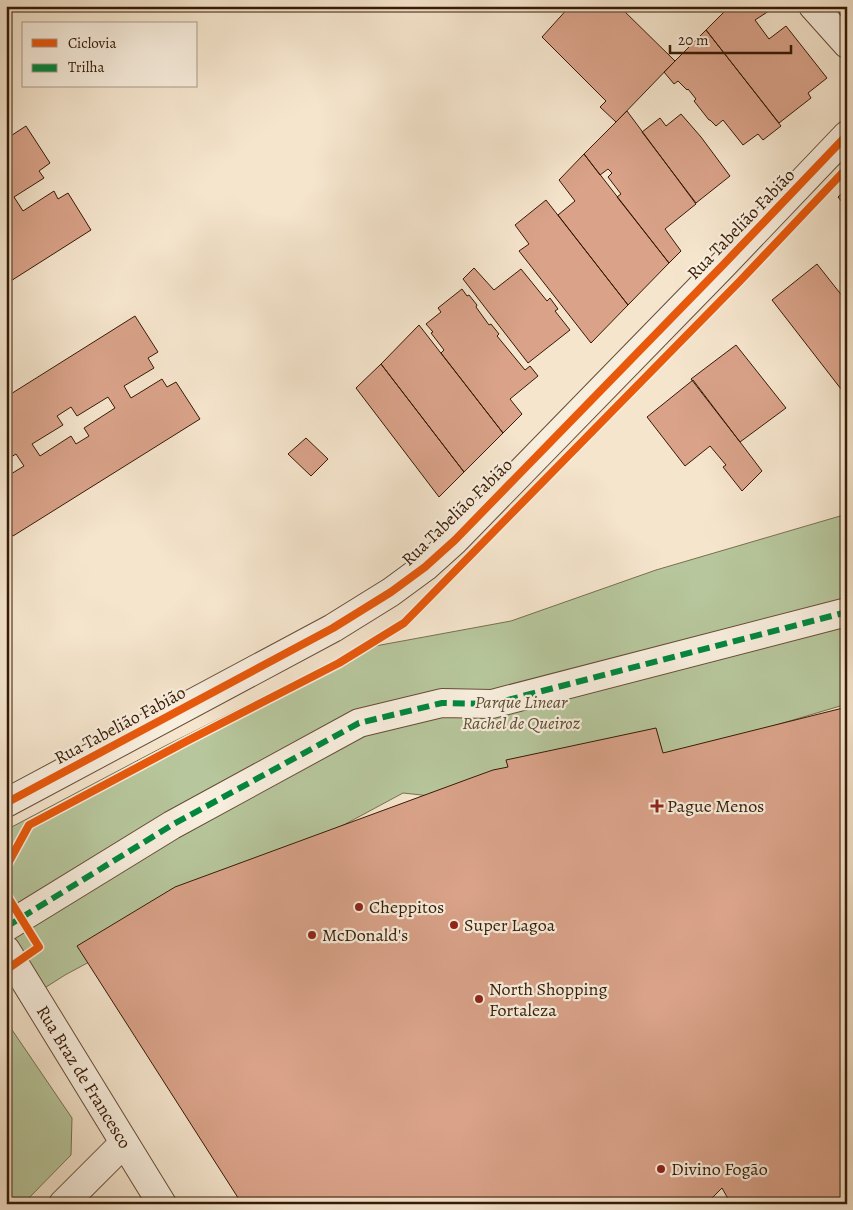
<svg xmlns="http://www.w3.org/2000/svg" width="853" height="1210" font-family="Alegreya,serif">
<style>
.green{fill:#b7c69c;stroke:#777050}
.building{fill:#d9a289;stroke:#371a04;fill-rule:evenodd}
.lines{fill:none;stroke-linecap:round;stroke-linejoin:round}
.pedestrian-casing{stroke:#664d36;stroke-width:30}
.minor-casing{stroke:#664d36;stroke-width:30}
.pedestrian{stroke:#f8eede;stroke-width:28}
.minor{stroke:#f8eede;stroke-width:28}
.quiet{stroke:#00873e;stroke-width:6;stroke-dasharray:12 6;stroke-linecap:butt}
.cycleway-casing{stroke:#f8eede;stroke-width:11}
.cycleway{stroke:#e8590c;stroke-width:8}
.poi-dot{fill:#8f2418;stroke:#f8eede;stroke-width:2}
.labels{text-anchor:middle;stroke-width:4.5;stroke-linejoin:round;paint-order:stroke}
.street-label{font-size:18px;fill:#371a04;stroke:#f8eede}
.park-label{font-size:18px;font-style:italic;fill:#5d4e32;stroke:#f8eede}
.poi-label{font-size:18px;fill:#371a04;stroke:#f8eede;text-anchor:start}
</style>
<rect width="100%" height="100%" fill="#f5e5cd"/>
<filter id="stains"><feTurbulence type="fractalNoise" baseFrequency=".004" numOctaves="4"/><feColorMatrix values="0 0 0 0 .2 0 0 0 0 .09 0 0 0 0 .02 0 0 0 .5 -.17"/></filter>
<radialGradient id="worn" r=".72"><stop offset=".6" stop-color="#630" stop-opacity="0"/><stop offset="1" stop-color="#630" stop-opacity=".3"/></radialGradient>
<path class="green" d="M847 514V704L712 744 532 807 403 793 65 975 43 989 6 929V830L165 746 359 649 511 621 656 570Z
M6 1021 72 1118 71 1155 23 1204H6Z"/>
<path class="building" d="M570 6H619L675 61 616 122 600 107 606 101 542 37Z
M730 6H770L772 9 755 20 769 39 786 26 827 78 808 93 811 98 779 123 706 30Z
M706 30 781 126 763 140 758 134 743 145 723 120 716 126 710 120H709L694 101 696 99 688 89 687 90 678 81 674 84 664 72Z
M627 111 696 204 665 229 681 251 669 263 617 197 621 194 608 177 612 173 608 169 600 175 584 154Z
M681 114 701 137 730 176 696 203 642 132 660 118 666 126Z
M26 126 50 163 39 171 44 178 14 197 23 211 54 191 58 199 68 193 91 230 6 284V139Z
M584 154 669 263 628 305 558 215 575 201 559 180Z
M847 188V208L838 197Z
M546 200 628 305 591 343 519 251 529 244 515 225Z
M817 264 847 302V349L842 353 847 358V383L841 389 772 300Z
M474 268 494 290 521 269 547 301 550 298 558 309 555 311 570 330 528 363 463 279Z
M462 289 467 296 469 295 477 305 476 307 489 325 491 324 499 334 497 336 525 370 530 366 538 376 510 399 522 414 503 433 441 353 444 350 431 333 433 332 426 324 441 312 438 308Z
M135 316 158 352 148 358 154 368 124 386 131 398 162 379 167 387 176 382 200 419 13 536 6 525V477L24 466 16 454 6 460V397ZM108 397 115 408 84 428 89 436 76 444 71 436 40 456 32 444 63 425 57 416 71 407 77 416Z
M419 325 503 433 464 472 381 364Z
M736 345 786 408 740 442 691 379Z
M381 364 464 472 439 497 356 388Z
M693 380 762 471 742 491 723 467 726 465 710 446 685 466 647 417Z
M306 438 328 459 311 476 288 454Z
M847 707V1204H731L722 1188 706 1204H242L77 946 175 887 471 778 493 770 508 767 506 760 656 728 663 753Z"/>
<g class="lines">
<g class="pedestrian-casing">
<path id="pedestrian" d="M6 927 172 825 359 723 442 703 492 704 847 612"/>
</g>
<g class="minor-casing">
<g id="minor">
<path d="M813 6 847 44"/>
<path d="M6 803 333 628 391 592 425 567 455 540 723 265 847 135"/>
<path id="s1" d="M6 950 162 1204"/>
<path d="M63 1204 124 1143"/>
</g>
</g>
<use href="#pedestrian" class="pedestrian"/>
<use href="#minor" class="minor"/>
<path class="quiet" d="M6 927 172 825 359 723 442 703 492 704 847 612"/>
<g class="cycleway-casing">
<path id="cycleway" d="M6 803 333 628 391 592 425 567 455 540 723 265 847 135
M6 867 29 825 187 741 339 663 404 623 739 282 847 168
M6 894 39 947 6 970"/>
</g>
<use href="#cycleway" class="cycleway"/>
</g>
<g class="poi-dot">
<path d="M654.5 798.5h5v5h5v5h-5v5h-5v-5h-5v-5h5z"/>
<circle cx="359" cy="907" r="5"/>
<circle cx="454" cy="925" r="5"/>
<circle cx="312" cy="935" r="5"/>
<circle cx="479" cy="999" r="5"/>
<circle cx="661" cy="1169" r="5"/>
</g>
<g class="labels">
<g class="street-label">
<text transform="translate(741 224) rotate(-46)" y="6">Rua Tabelião Fabião</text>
<text transform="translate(457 512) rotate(-44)" y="6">Rua Tabelião Fabião</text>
<text transform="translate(120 725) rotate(-28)" y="6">Rua Tabelião Fabião</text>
<text dy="6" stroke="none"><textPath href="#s1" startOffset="149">Rua Braz de Francesco</textPath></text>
</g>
<g class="park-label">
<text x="521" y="708">Parque Linear<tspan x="521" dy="21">Rachel de Queiroz</tspan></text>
</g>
<g class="poi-label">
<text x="667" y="812">Pague Menos</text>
<text x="369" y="913">Cheppitos</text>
<text x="464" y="931">Super Lagoa</text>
<text x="322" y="941">McDonald's</text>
<text x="489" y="995">North Shopping<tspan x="489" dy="21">Fortaleza</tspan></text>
<text x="671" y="1175">Divino Fogão</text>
</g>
</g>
<rect width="853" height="1210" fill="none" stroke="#f5e5cd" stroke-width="25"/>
<rect x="8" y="8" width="838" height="1195" fill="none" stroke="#371a04" stroke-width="2.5"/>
<rect x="12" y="12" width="828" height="1185" fill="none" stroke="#371a04"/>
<rect x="22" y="22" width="175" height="65" fill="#f8eede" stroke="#ab9987"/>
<rect x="32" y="39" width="25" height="8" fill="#e8590c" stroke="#ab9987"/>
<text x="68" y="48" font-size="15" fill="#371a04">Ciclovia</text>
<rect x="32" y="64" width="25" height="8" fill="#00873e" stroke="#ab9987"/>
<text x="68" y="72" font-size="15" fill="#371a04">Trilha</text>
<path d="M670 45v8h121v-8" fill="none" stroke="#371a04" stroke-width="2.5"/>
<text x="678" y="45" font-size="15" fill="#371a04" stroke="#f8eede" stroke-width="4" paint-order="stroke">20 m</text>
<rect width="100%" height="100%" filter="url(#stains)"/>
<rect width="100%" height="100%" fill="url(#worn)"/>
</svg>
